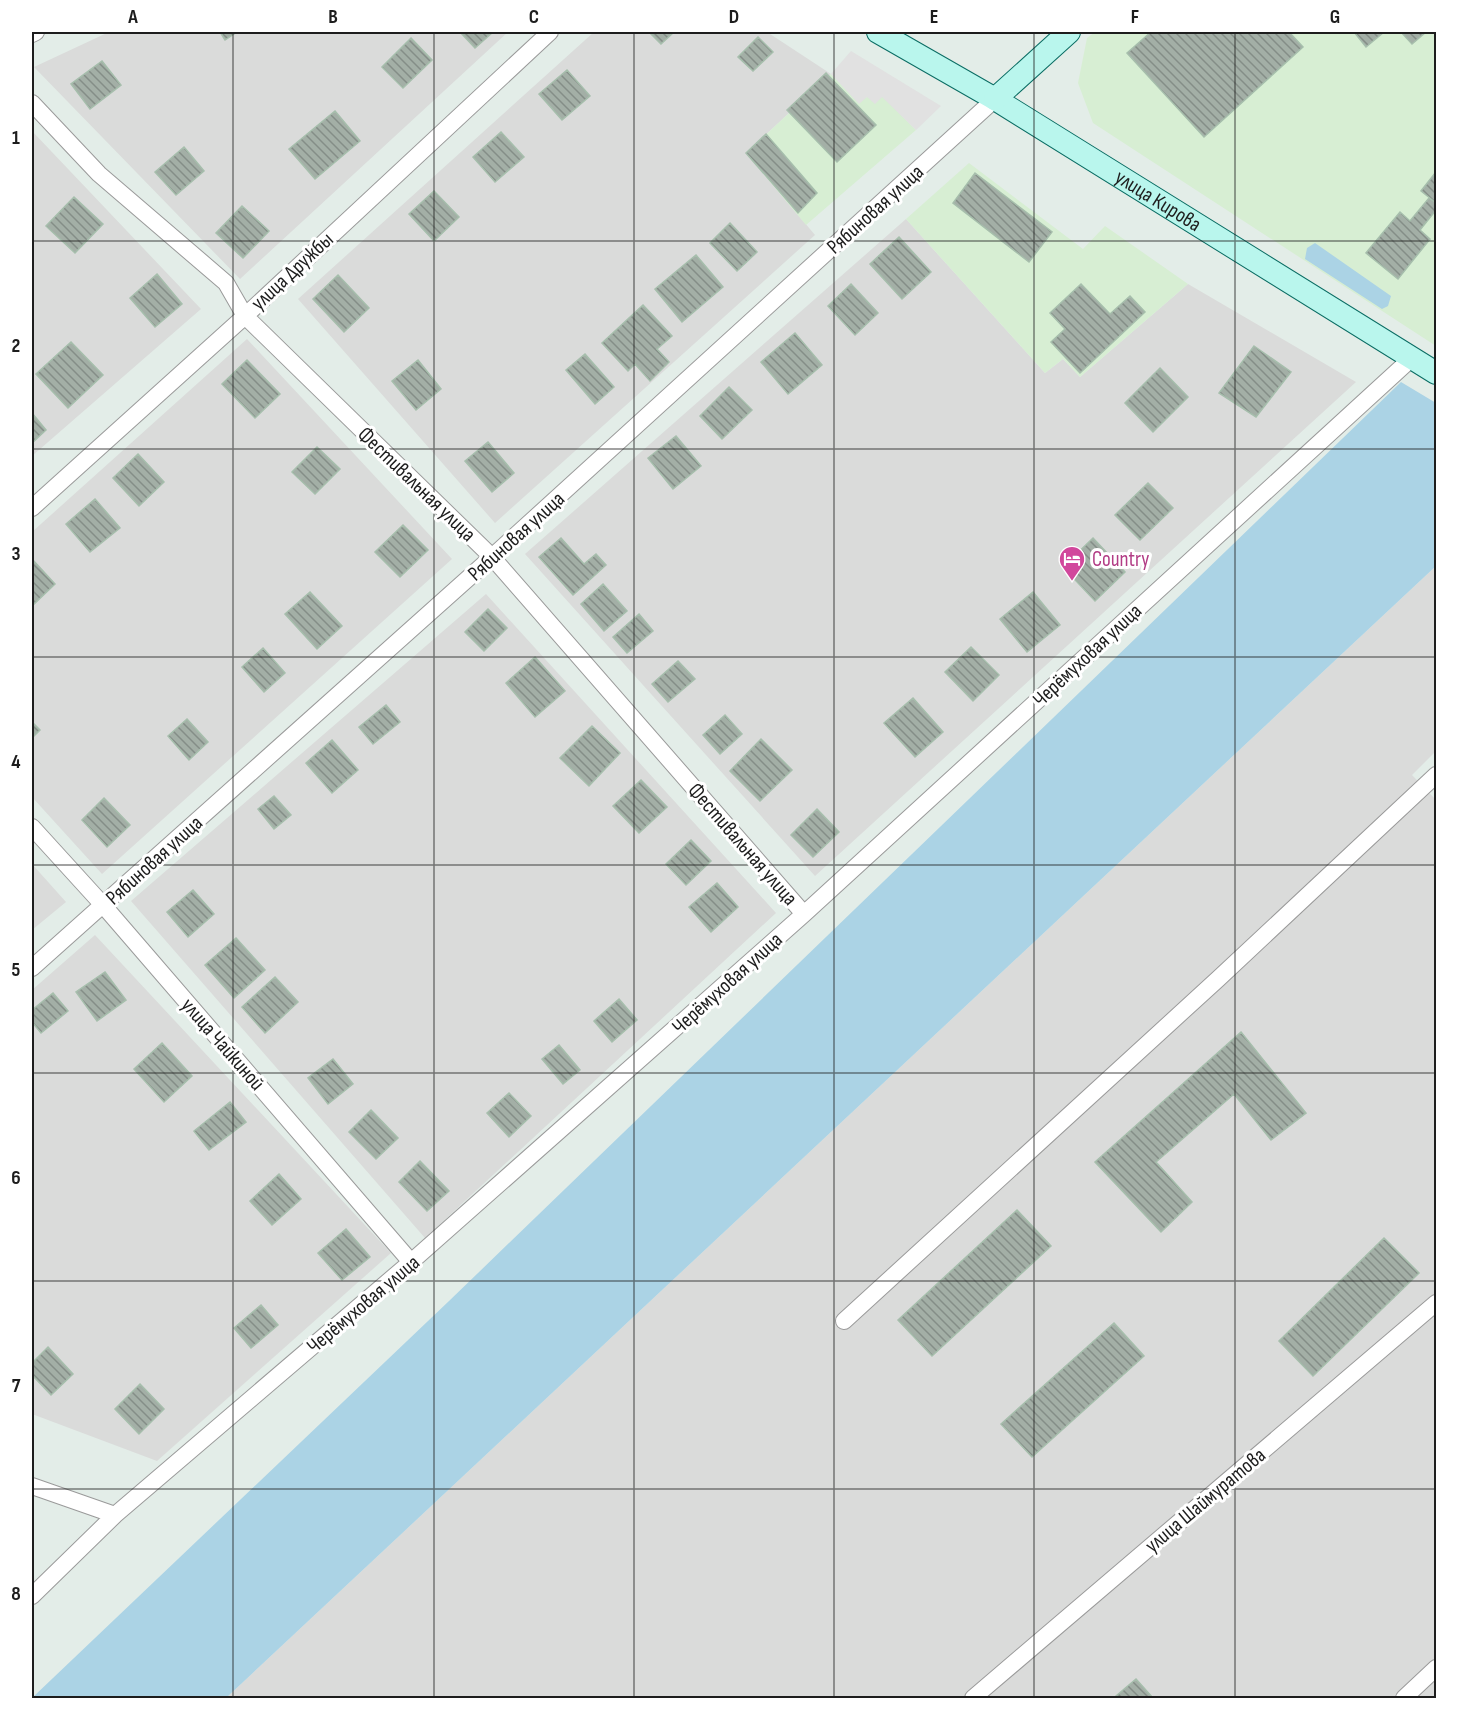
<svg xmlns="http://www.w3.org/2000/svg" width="1468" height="1730" font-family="'Sofia Sans Condensed',sans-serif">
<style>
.residential{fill:#dadbda}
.commercial{fill:#d7eed3}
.grass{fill:#abd3e5}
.parking{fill:#e1e1e1}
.building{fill:url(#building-back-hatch);stroke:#a6beac;stroke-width:1.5}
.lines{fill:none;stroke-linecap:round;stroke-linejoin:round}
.street-casing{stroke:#9a9a9a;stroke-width:18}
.secondary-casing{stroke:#0b6d64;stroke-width:24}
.street{stroke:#fff;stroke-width:16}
.secondary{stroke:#b9f6ed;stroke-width:22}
.grid{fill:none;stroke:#1d1d1d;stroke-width:1.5;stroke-opacity:0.55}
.labels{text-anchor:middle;stroke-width:6;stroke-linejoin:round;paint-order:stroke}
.street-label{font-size:21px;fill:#1d1d1d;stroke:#fff}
.hotel-label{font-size:21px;fill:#b23c85;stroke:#fff;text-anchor:start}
.neatline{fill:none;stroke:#1d1d1d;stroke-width:2}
.grid-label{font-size:20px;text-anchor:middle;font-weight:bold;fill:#1d1d1d}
</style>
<defs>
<pattern id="building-back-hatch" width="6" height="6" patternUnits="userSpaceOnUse" patternTransform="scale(1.5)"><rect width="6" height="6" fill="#a3afa6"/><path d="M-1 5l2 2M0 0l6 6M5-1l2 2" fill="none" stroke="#848e87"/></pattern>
</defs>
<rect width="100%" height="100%" fill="#e3ede8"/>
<path class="residential" d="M109 32H508L240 279 34 67Z
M594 32H767L831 74 746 153 815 235 495 523 298 299Z
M32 131 201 309 32 456Z
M906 219 1045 373 1063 359 1080 377 1188 284 1356 382 815 876 525 554Z
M247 339 452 559 102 874 32 797V532Z
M1436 566V751L1412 775 1436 800V1698H226Z
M486 594 776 913 425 1238 131 901Z
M32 864 66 902 32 930Z
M95 935 391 1253 157 1461 32 1414V990Z"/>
<path class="commercial" d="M1095 32H1436V346L1093 123 1078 83 1087 38Z
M831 74 859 103 868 96H882L916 130 806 225 746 153Z
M969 163 1083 249 1105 226 1188 284 1080 377 1063 359 1045 373 906 219Z"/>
<path class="grass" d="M1315 243 1391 296 1388 306 1382 309 1305 259 1307 248Z
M1401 382 1436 403V566L226 1698H32L449 1301Z"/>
<path class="parking" d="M851 51 941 106 916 130 882 97 875 104 867 97 859 104 831 74Z"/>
<path class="building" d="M220 32H237L225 40Z
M460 32H493L475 48Z
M649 32H674L661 44Z
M1151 32H1289L1303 47 1204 137 1127 53Z
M1354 32H1384L1366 47Z
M1401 32H1426L1412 44Z
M758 37 773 52 753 71 738 57Z
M411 38 432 60 403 88 382 67Z
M102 61 121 85 90 109 71 84Z
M567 70 590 96 562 120 539 94Z
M826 73 876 125 837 162 787 110Z
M335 111 360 141 315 179 289 149Z
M501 132 524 157 495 182 473 157Z
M766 134 817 193 798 213 746 153Z
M184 147 204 171 176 195 155 172Z
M1436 172V203L1421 191Z
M975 173 1052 232 1029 262 953 203Z
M434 191 459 217 434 241 409 214Z
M74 197 103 224 75 253 46 226Z
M1429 198 1436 203V210L1420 230 1430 239 1398 279 1366 253 1400 212 1410 221Z
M242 206 269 231 243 258 216 233Z
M730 223 757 252 737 271 710 243Z
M899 237 931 272 902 299 870 264Z
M696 255 723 287 682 322 655 289Z
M157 274 182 304 155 327 130 298Z
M338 275 369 308 344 332 313 299Z
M851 284 878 313 855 335 828 306Z
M1081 284 1110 314 1130 296 1145 312 1080 373 1051 342 1065 329 1050 313Z
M643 305 672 336 657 349 669 362 650 381 635 364 628 371 602 343Z
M795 333 822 365 788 394 761 362Z
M71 342 103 375 68 408 36 374Z
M1254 346 1291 372 1256 417 1219 393Z
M585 354 614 387 595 404 566 370Z
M247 360 280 394 255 418 222 384Z
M418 360 441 389 416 410 392 381Z
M1160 368 1188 397 1153 432 1125 403Z
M729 387 752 410 722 439 700 416Z
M32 413 46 430 32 443Z
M676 436 701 466 673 489 648 458Z
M488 442 514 473 492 492 465 461Z
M317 447 340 469 315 494 292 472Z
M138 454 164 482 139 506 113 478Z
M1148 483 1173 508 1140 540 1115 515Z
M95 499 120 528 90 552 66 524Z
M403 525 428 550 400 577 375 552Z
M561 538 584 564 596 554 606 565 573 595 539 557Z
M1093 538 1125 572 1095 601 1063 567Z
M32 559 55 584 32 606Z
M603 584 627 611 604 631 581 604Z
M310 592 342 626 317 649 285 614Z
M1033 592 1060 625 1027 652 1000 619Z
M488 609 507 628 484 651 465 632Z
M639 614 653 631 627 653 613 637Z
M971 647 999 675 973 701 945 672Z
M263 648 285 673 264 692 242 667Z
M535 657 565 691 535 717 506 683Z
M678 661 695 679 668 702 652 684Z
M913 698 943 732 915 757 884 723Z
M386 705 400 722 373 744 359 727Z
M725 715 742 734 720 754 703 735Z
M187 719 208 742 189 760 168 736Z
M32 722 40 730 32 738Z
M592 726 620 753 589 786 560 758Z
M761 739 792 770 760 801 730 771Z
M332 740 358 770 332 793 306 763Z
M641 780 667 807 639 833 613 806Z
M274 796 291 815 274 829 258 809Z
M104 798 130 825 107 847 82 820Z
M817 809 839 832 813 857 791 835Z
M691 840 711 861 686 885 666 864Z
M717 883 738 907 711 932 689 907Z
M193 890 214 914 188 937 167 912Z
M236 938 265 970 234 998 205 965Z
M105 972 126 1000 97 1021 76 992Z
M275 977 298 1002 265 1033 242 1007Z
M53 993 68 1011 41 1033 32 1022V1010Z
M619 999 637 1020 612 1042 594 1021Z
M1241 1032 1306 1113 1271 1140 1234 1094 1156 1162 1192 1202 1161 1232 1095 1162Z
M162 1043 192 1076 164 1102 134 1069Z
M559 1045 580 1070 563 1084 542 1059Z
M333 1059 353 1084 328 1104 308 1078Z
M509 1093 531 1116 509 1137 487 1113Z
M230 1102 246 1122 209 1150 194 1131Z
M371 1110 398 1138 376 1159 349 1132Z
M420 1161 449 1191 427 1211 399 1182Z
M279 1174 301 1199 272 1225 250 1201Z
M1017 1210 1051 1246 932 1356 898 1320Z
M346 1229 370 1257 342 1280 318 1253Z
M1384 1238 1419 1273 1313 1376 1279 1341Z
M261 1305 278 1325 251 1348 234 1328Z
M1114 1323 1144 1356 1032 1457 1001 1424Z
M48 1347 73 1374 51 1395 32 1375V1363Z
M140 1384 164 1409 139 1434 115 1409Z
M1136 1679 1153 1698H1118L1116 1696Z"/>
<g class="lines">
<g class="street-casing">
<path id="street" d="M32 34 36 32
M32 103 99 174 226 283 245 316 492 557 804 914
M32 508 245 316 550 32
M32 827 103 905 411 1262
M32 968 492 557 995 99
M844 1321 1218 979 1436 775
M32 1486 115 1515
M32 1596 115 1515 411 1262 804 914 1413 357
M973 1698 1436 1303
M1404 1698 1436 1668"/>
</g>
<g class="secondary-casing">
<g id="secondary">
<path id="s1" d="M878 32 995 99 1436 373"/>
<path d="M995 99 1069 32"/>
</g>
</g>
<use href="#street" class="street"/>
<use href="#secondary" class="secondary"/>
</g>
<path class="grid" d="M233 32V1698M434 32V1698M634 32V1698M834 32V1698M1034 32V1698M1235 32V1698M32 241H1436M32 449H1436M32 657H1436M32 865H1436M32 1073H1436M32 1281H1436M32 1489H1436"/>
<defs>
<g id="hotel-pin" transform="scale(1.35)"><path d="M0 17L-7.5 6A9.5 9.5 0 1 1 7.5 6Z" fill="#d1479c" stroke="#fff"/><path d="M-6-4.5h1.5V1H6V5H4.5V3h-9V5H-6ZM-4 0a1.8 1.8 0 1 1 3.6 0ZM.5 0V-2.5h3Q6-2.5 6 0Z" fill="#fff"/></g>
</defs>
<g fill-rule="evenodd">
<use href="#hotel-pin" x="1072" y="559"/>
</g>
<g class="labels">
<g class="street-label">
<text dy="7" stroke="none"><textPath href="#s1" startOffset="327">улица Кирова</textPath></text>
<text transform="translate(875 209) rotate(-42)" y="7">Рябиновая улица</text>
<text transform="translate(292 271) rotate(-43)" y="7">улица Дружбы</text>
<text transform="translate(417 484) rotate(44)" y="7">Фестивальная улица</text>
<text transform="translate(516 536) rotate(-42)" y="7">Рябиновая улица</text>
<text transform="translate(1087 655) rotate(-43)" y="7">Черёмуховая улица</text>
<text transform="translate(743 844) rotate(49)" y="7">Фестивальная улица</text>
<text transform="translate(154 860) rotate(-42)" y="7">Рябиновая улица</text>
<text transform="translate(727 983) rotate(-42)" y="7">Черёмуховая улица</text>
<text transform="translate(223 1044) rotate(49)" y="7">улица Чайкиной</text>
<text transform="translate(363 1304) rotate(-40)" y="7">Черёмуховая улица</text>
<text transform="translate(1205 1500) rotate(-40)" y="7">улица Шаймуратова</text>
</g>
<g class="hotel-label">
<text x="1092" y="566">Country</text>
</g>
</g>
<rect width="1468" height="1730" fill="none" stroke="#ffffff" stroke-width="66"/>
<rect x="33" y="33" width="1402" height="1664" class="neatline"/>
<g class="grid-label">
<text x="133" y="23">A</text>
<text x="333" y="23">B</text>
<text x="534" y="23">C</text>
<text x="734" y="23">D</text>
<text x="934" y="23">E</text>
<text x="1135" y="23">F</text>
<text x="1335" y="23">G</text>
<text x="16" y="144">1</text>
<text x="16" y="352">2</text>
<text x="16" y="560">3</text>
<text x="16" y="768">4</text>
<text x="16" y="976">5</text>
<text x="16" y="1184">6</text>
<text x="16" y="1392">7</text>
<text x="16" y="1600">8</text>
</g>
</svg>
